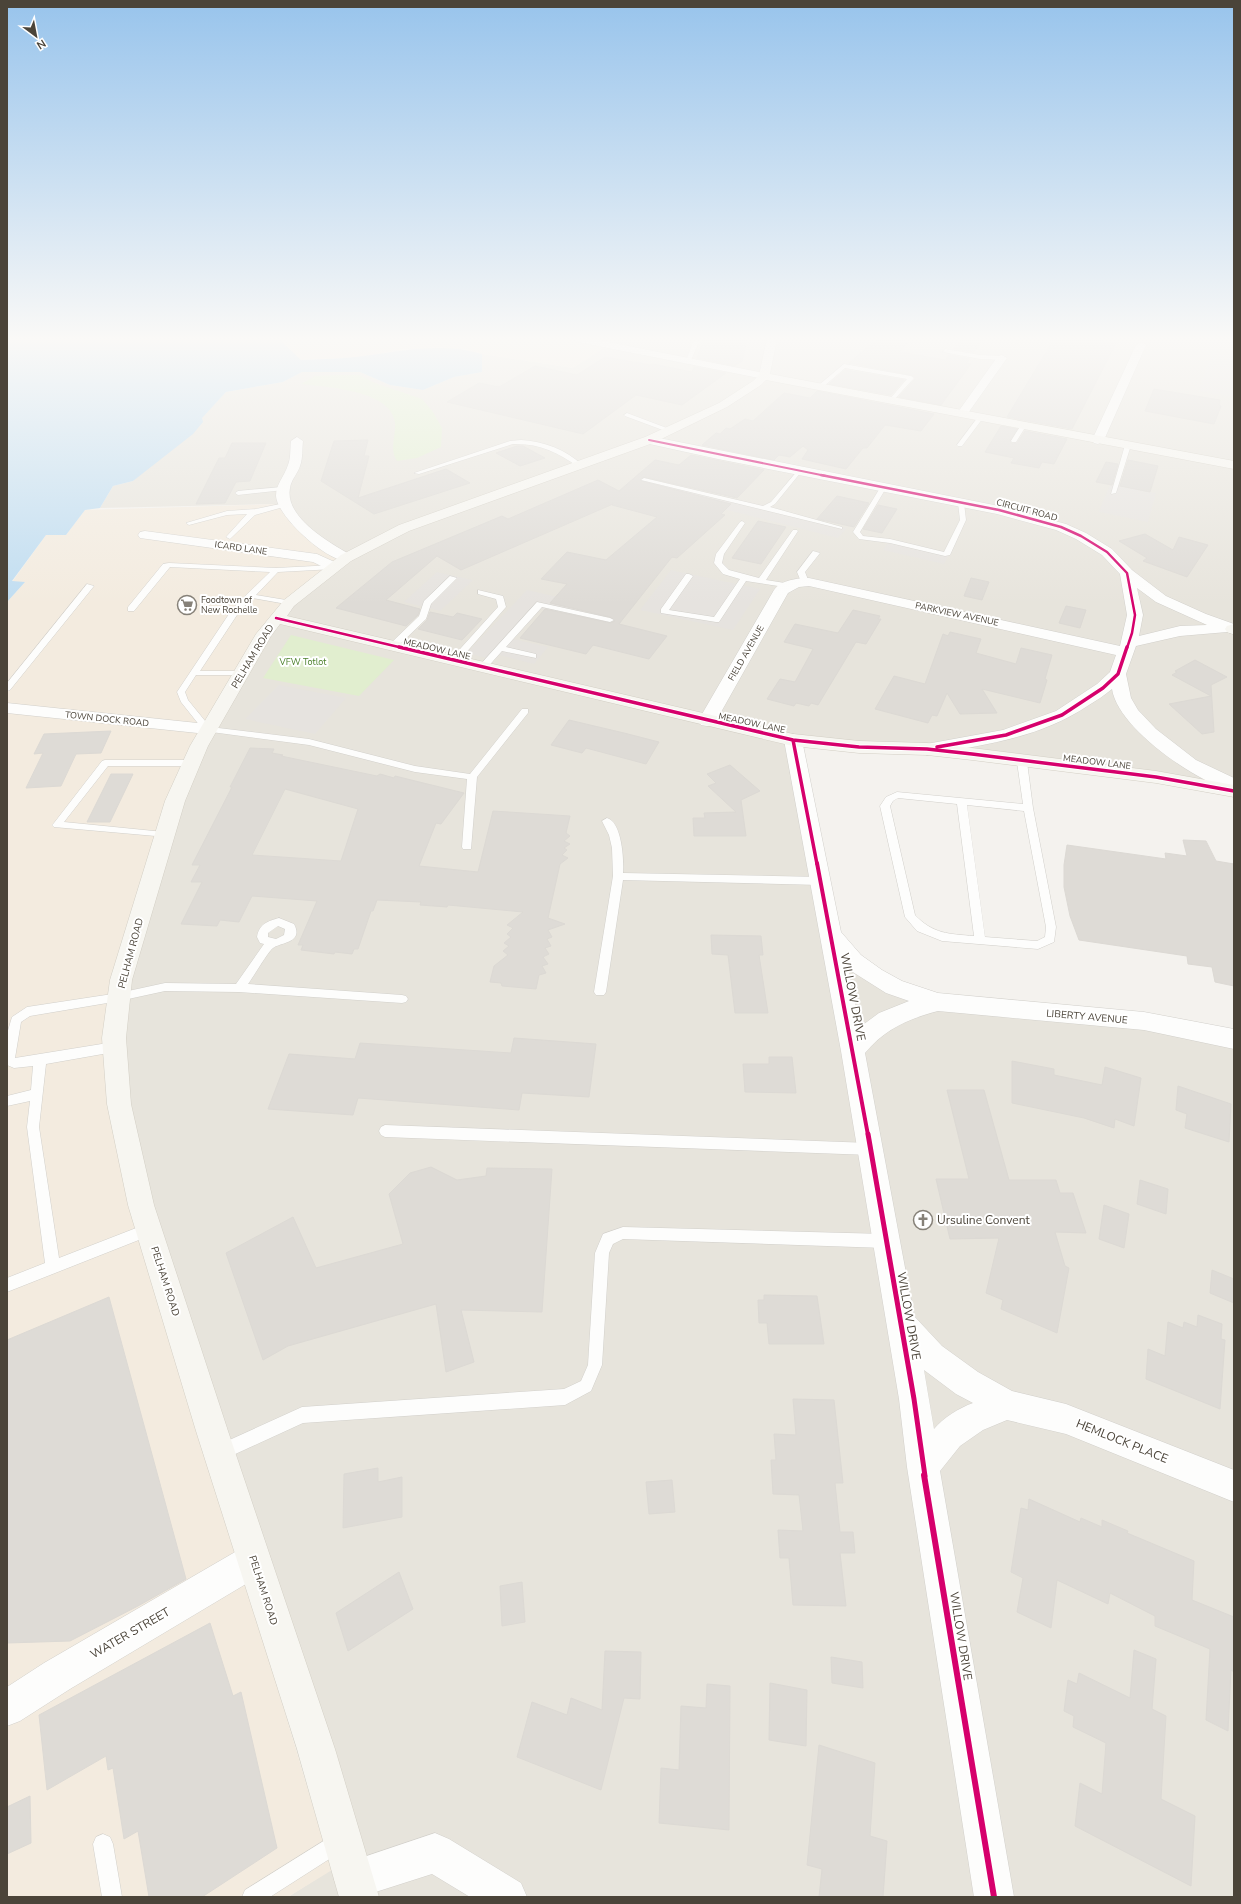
<svg xmlns="http://www.w3.org/2000/svg" width="1241" height="1904" font-family="'Nunito Sans',sans-serif">
<style>
.residential{fill:#e7e4dc}
.commercial{fill:#f3ebdf}
.green{fill:#e1eecf}
.parking{fill:#e6e3df}
.water{fill:#c0ddf1}
.building{fill:#dedbd6;stroke:#dcd9d4;fill-rule:evenodd}
.lines{fill:none;stroke-linecap:round;stroke-linejoin:round}
.lane-casing{stroke:#d2d0cb;stroke-width:1}
.street-casing{stroke:#d2d0cb;stroke-width:1}
.secondary-casing{stroke:#d3cfc5;stroke-width:1}
.lane{fill:#fdfdfc;fill-rule:evenodd}
.street{fill:#fdfdfc;fill-rule:evenodd}
.secondary{fill:#f7f6f1;fill-rule:evenodd}
.cycleway-far5-casing{stroke:#fff;stroke-width:3.5}
.cycleway-far4-casing{stroke:#fff;stroke-width:4}
.cycleway-far3-casing{stroke:#fff;stroke-width:5.5}
.cycleway-far2-casing{stroke:#fff;stroke-width:6}
.cycleway-far1-casing{stroke:#fff;stroke-width:8}
.cycleway-casing{stroke:#fff;stroke-width:9}
.cycleway-far5{stroke:#d6006c;stroke-width:2}
.cycleway-far4{stroke:#d6006c;stroke-width:2.5}
.cycleway-far3{stroke:#d6006c;stroke-width:3.5}
.cycleway-far2{stroke:#d6006c;stroke-width:4}
.cycleway-far1{stroke:#d6006c;stroke-width:5}
.cycleway{stroke:#d6006c;stroke-width:6}
.labels{text-anchor:middle;stroke-width:4;stroke-linejoin:round;paint-order:stroke}
.far-street-label{font-size:9px;fill:#4b4439;stroke:#fff}
.far-poi-label{font-size:9px;fill:#4b4439;stroke:#fff;text-anchor:start}
.far-park-label{font-size:9px;fill:#4a7f2a;stroke:#fff}
.street-label{font-size:10px;fill:#4b4439;stroke:#fff}
.near-street-label{font-size:12px;fill:#4b4439;stroke:#fff}
.near-poi-label{font-size:12px;fill:#4b4439;stroke:#fff;text-anchor:start}
</style>
<rect width="100%" height="100%" fill="#f4f2ee"/>
<path class="residential" d="M570 339H1234V790L1042 764 796 743 841 959 934 1003 1164 1030 1234 1044V1897H288L332 1869 120 1160 106 1034 279 504 100 508 113 486 133 481 201 418 226 392 283 382 302 372H360L390 385 423 390 454 377 482 372V354L573 368 606 346Z"/>
<path class="commercial" d="M279 339H570L607 346 573 368 482 354 467 349 439 347 402 349 362 357 301 360Z
M279 504 342 559 299 590 193 746 118 954 120 1160 332 1870 288 1897H7V602L25 582H12L46 535H66L85 510Z"/>
<path class="green" d="M336 375H359L375 383 422 399 433 412 442 428 441 447 417 458 397 461C389 449 396 436 395 423 392 390 326 387 301 384L315 376Z
M291 635 394 660 359 696 263 678Z"/>
<path class="parking" d="M920 339H955L950 345 939 344 916 370 896 367Z
M988 339H1038L1030 352 984 344Z
M1212 352 1234 356V397L1199 391Z
M640 477 847 528 838 538 629 485Z
M1110 485 1156 493 1148 522 1099 512Z
M890 540 950 553 944 564 883 550Z
M671 570 760 589 733 630 640 610Z
M437 572 473 580 440 611 404 602Z
M527 590 623 612 612 626 541 609 514 639 548 647 534 664 499 655 494 660 467 653Z
M279 685 346 698 315 734 245 719Z"/>
<path class="water" d="M7 339H279L301 360C322 359 343 359 363 356 404 351 442 342 482 354V372L454 377 423 390 390 385 360 372H302L283 382 226 392 202 418 203 422 193 434 133 481 113 486 100 508 85 510 66 535H46L12 581 25 582 7 602Z"/>
<path class="building" d="M704 339H747L742 361 735 366 697 358Z
M877 339H906L904 342H908L900 352 945 360 949 355 970 359 966 363 971 364 941 405 899 397 915 379V377L911 375 849 363Z
M962 339H984L974 352 954 349Z
M1054 339H1090L1116 343 1072 429 1007 417Z
M605 357 651 365 653 364 692 372 694 367 726 373 682 405 636 395 583 434 447 402 479 383 499 387 535 366 577 375Z
M845 370 904 380 891 395 829 384Z
M1154 389 1220 400 1219 405 1221 406 1214 424 1145 411Z
M817 391 934 414 921 431 885 425 867 448H863L846 469 802 459 808 450 803 446 790 457 779 455 774 460 702 445 716 433 720 434 726 428 730 429 745 419 753 421 784 393 810 398Z
M1001 426 1017 429 1010 440 1012 444 1017 443 1025 431 1067 439 1054 464 1042 462 1039 468 1011 463 1014 458 985 452Z
M368 440 364 456H369L358 498 446 469 470 483 374 514 321 481 334 441Z
M232 443H266L250 481 236 482 225 503 196 504 219 458H225Z
M517 446H523L545 458 520 466 496 453Z
M691 455 764 470 737 498 644 477 640 480 641 481 731 504 721 514 725 515 677 558 672 557 619 624 667 636 649 659 593 645 586 654 520 638 545 609 610 623 615 621 610 617 550 603 567 584 541 579 567 552 606 560 657 517 612 505 613 504 461 570 437 556 386 600 420 609 418 615 406 626 336 608 392 562 502 516 508 519 598 480 619 491 655 460 679 465Z
M1128 460 1158 466 1150 492 1120 486Z
M1106 462 1118 464 1112 485 1096 482Z
M837 496 869 503 854 527 817 519Z
M878 505 897 509 882 533 863 529Z
M758 521 786 527 761 564 732 558Z
M1145 534 1173 550 1179 537 1208 545 1187 577 1143 561 1147 558 1119 541Z
M971 578 989 582 982 600 964 596Z
M1066 606 1086 610 1080 628 1059 623Z
M853 610 880 616 878 619H881L866 644 856 642 818 705 811 703 809 706 796 703 794 706 767 699 780 679 795 682 813 649 784 642 795 624 838 633Z
M430 612 453 617 457 613 482 619 462 640 418 629 427 620Z
M950 632 981 639 976 653 1016 664 1021 648 1052 655 1045 679 1047 680 1040 703 982 689 997 713 960 714 947 693 937 716 932 715 928 723 875 709 894 676 925 684 943 634 948 636Z
M1195 660 1227 677 1211 685 1214 732 1202 734 1169 704 1211 696 1172 675 1177 672 1175 671Z
M569 720 624 733 659 742 646 764 586 748 582 753 551 745Z
M111 731 101 753 76 754 61 786 26 788 43 753 34 754 44 734Z
M250 748 274 749 272 753 283 755 281 756 377 776 380 774 394 778 395 776 464 793 441 824 436 823 419 866 478 872 493 811 570 816 566 833 570 836 564 841 570 844 564 848 567 850 562 855 568 858 560 864 548 918 565 924 548 930 552 937 547 939 551 946 545 948 549 954 543 957 548 964 542 966 546 973 539 975 536 989 502 986 501 983 490 982 494 966 508 955 503 951 509 946 504 943 511 937 507 934 513 928 507 925 523 912 448 905 447 907 420 905 421 902 377 900 373 911H371L358 949H354L352 954 335 952 334 954 301 950 303 945H298L317 901 252 896 239 922 220 920 217 926 181 924 202 882H191L200 865H192L232 787H230ZM285 789 358 809 341 861 252 855Z
M730 765 760 791 741 800 746 836H694L693 818H705L704 813 736 812 708 786 716 783 707 774Z
M111 774H133L110 822H87Z
M1183 840 1206 841 1216 861 1234 864V986L1215 982 1212 967 1188 964 1187 956 1079 940 1070 916 1064 887V865L1067 845 1166 859 1165 853 1187 856Z
M711 935 761 936 763 955H759L768 1013H735L728 955 712 954Z
M514 1038 596 1044 589 1097 522 1093 519 1110 358 1098 353 1115 268 1109 289 1054 355 1059 360 1043 511 1053Z
M769 1057H792L796 1093 745 1092 743 1064H769Z
M1012 1061 1054 1069V1075L1102 1085 1105 1067 1141 1078 1134 1126 1115 1119 1114 1128 1084 1118 1012 1103Z
M1178 1086 1231 1104 1229 1142 1185 1128 1187 1114 1176 1110Z
M947 1090H984L1009 1180H1056L1060 1193H1073L1086 1233 1055 1232 1065 1266 1069 1268 1057 1333 1001 1309 1003 1300 986 1293 999 1238 950 1239 936 1179H969Z
M431 1167 457 1180 486 1176 487 1168 552 1169 542 1312 461 1310 474 1362 446 1372 436 1304 288 1346 263 1360 226 1253 293 1217 316 1268 403 1244 389 1194 410 1173Z
M1140 1180 1168 1189 1166 1214 1137 1204Z
M1104 1205 1129 1214 1124 1248 1099 1239Z
M1212 1270 1234 1279V1303L1210 1293Z
M764 1295 817 1296 824 1344H769L767 1323H759L758 1300H764Z
M109 1297 186 1579 138 1606 70 1641 7 1643V1340Z
M1198 1315 1222 1324 1221 1339 1225 1340 1220 1409 1146 1379 1148 1349 1165 1356 1168 1322 1183 1328 1184 1322 1197 1327Z
M793 1399 834 1400 843 1483H835L840 1532H853L855 1553H840L846 1606 793 1605 789 1558H780L778 1530 803 1531 799 1495 773 1494 771 1460H776L774 1434 796 1435Z
M378 1468V1482L402 1477V1517L343 1528 344 1474Z
M672 1480 675 1512 649 1514 646 1482Z
M1029 1499 1080 1522 1081 1518 1102 1527V1520L1128 1531 1127 1533 1194 1561 1192 1600 1234 1617V1672L1231 1670 1228 1731 1206 1720 1210 1649 1155 1626V1616L1110 1593 1108 1604 1057 1580 1051 1628 1017 1612 1023 1578 1011 1572 1021 1508 1028 1510Z
M399 1572 413 1609 348 1651 336 1613Z
M522 1582 525 1622 502 1626 500 1586Z
M210 1623 233 1696 241 1692 277 1848 202 1897H149L138 1831 124 1839 113 1768 108 1770 106 1756 47 1790 39 1715Z
M1134 1650 1156 1659 1152 1709 1166 1716 1161 1799 1195 1816 1191 1886 1075 1826 1080 1783 1102 1794 1106 1743 1073 1727 1074 1716 1064 1711 1068 1680 1077 1684 1079 1673 1130 1698Z
M605 1651 641 1652 640 1699 624 1698 601 1790 517 1757 532 1702 567 1715 571 1698 602 1710Z
M831 1657 862 1662 863 1688 832 1683Z
M770 1683 807 1690 806 1746 769 1740Z
M707 1684 730 1686 729 1830 659 1823 661 1768 679 1770 681 1706 706 1708Z
M819 1745 875 1763 870 1836 887 1841 883 1897H819L822 1869 807 1865Z
M30 1796 31 1843 7 1854V1807Z"/>
<g class="lines">
<g class="lane-casing">
<path id="lane" d="M696 340 699 342 691 360 686 361 693 342Z
M945 349 980 355 1002 356 1005 358 1002 360 980 359 943 352Z
M844 364 911 376 914 378 892 402 889 400 907 379 845 368 823 387H819V385Z
M627 413 672 430 673 431 668 432 625 416 624 415Z
M978 417 983 418 962 446H958L957 445Z
M1021 425 1026 426 1016 442H1012L1011 441Z
M521 440C543 441 567 450 582 465L577 466C557 452 538 443 513 444L419 474 414 473 510 441Z
M1128 443 1131 445 1116 493 1111 494 1125 445Z
M799 469 802 471 801 472 775 504 770 507 842 527V529L641 480 644 478 763 506 771 502Z
M883 486 886 488 860 532 863 536 890 539 944 552 960 520 958 503 961 501 964 503 966 520 950 555 945 556 890 543 859 539 853 532 880 488Z
M282 487 285 489 284 490 238 495 235 493 238 491Z
M285 503 288 505 287 506 255 515 230 539 226 537 247 514 227 515 189 525 186 523 227 511 256 509Z
M742 521 745 523 724 554 722 563 729 570 759 578 793 530H797L798 531 766 580 791 584V588L746 581 719 622H716L661 613V609L686 574H689L693 576 669 610 714 617 740 579 723 574 714 563 716 554 740 522Z
M813 551 820 553 805 572 809 582 802 584 797 572Z
M169 563 276 568 334 565 338 567 334 569 278 572 256 595 292 601V605L252 598 239 612 200 671H241L245 673 241 675H196L185 692 188 700 210 727 309 739 415 766 470 774 522 709H528V713L477 777 471 849H463L462 847 467 779 415 772 309 745 204 731 181 702 177 692 233 608 270 572 170 567 134 611H128V607L163 564Z
M450 576 457 578 431 604 426 619 395 649H389V645L419 616 424 601Z
M87 584 94 586 10 690 7 691V683Z
M478 590 503 596 506 607 457 663H451V659L498 607 496 599 478 594Z
M537 602 610 618 614 620 610 622 542 607 506 647 536 654V658L502 651 485 670H479V666Z
M1022 759 1027 762 1033 808 1056 927 1054 942 1038 949 942 941 917 931 905 917 880 806 886 797 897 792 1023 804 1017 762ZM898 798 957 804 974 936C949 934 933 934 915 915L890 806 893 801ZM967 805 1024 811 1046 927 1045 937 1037 941 985 937Z
M105 760H191L196 763 191 766H108L64 822 164 832 167 833 169 835 167 837 54 827 52 825 54 823 102 761Z
M607 818C622 822 624 860 623 873L820 877 825 881 820 885 623 880 606 992 604 995H596L594 992 613 876 612 848 609 835 602 821Z
M279 918 294 924C304 943 281 942 273 948 267 953 254 976 248 984L402 995 406 996 408 999 406 1002 402 1003 239 992 165 991 119 1001 30 1016 21 1022 15 1058 114 1042 118 1044 120 1047 118 1050 114 1052 46 1064 39 1127 59 1258 149 1223 154 1224 156 1229 154 1234 7 1292V1278L45 1263 27 1127 30 1101 7 1106V1096L31 1090 33 1066 14 1068 7 1065V1034L12 1017 27 1007 119 993 165 983 236 984 264 944 260 943 257 937C259 924 268 921 279 918ZM278 926 285 929 284 935 276 939 268 937V933Z
M385 1125 870 1143 875 1145 876 1149 875 1153 870 1155 385 1137 381 1135 379 1131 381 1127Z
M623 1227 885 1234 890 1236 892 1241 890 1246 885 1248 623 1239 613 1244 609 1253 602 1365 591 1391 565 1405 303 1423 220 1461 214 1459 212 1453 214 1447 302 1407 564 1389 581 1381 588 1365 595 1253 603 1234Z
M338 1832 345 1835 348 1842 345 1849 270 1897H242L245 1890Z
M103 1834 110 1837 113 1844 122 1897H102L93 1844 96 1837Z"/>
</g>
<g class="street-casing">
<path id="street" d="M573 339H593L764 373 769 376 764 379 578 342Z
M1141 342 1146 345 1104 440 1098 444 1094 443 1092 440 1136 345Z
M1002 355 1007 358 966 416H958L956 414 958 412 998 356Z
M649 436 999 506 1066 524 1086 533 1112 549 1132 570 1166 596 1206 614 1234 624 1233 634 1227 632 1180 636 1136 646 1126 674 1131 698 1138 710 1156 729 1196 760 1234 778V792C1197 782 1118 729 1112 689 1105 695 1097 700 1089 705 1038 739 986 744 927 755L921 753 918 749 921 745 1003 730 1056 711 1097 684 1110 672 1116 655 809 586 799 587 788 593 716 721 713 725 707 726 701 725 698 721 774 590C781 580 798 578 809 578L1120 646 1127 615 1120 574 1102 555 1076 539 1056 530 997 514 718 459 645 443 643 440ZM1137 588 1156 602 1207 625 1180 626 1139 636 1143 615Z
M297 437 303 441C302 449 303 458 300 466 298 473 291 480 290 488 284 517 330 543 351 555L353 558 351 561C331 566 277 517 276 496 276 484 284 477 288 465 291 458 290 449 291 441Z
M145 531 317 554 339 564 341 567 339 570H329L313 562 140 538 138 535 140 532Z
M7 703 207 724 213 725 216 729 213 733 207 734 7 713Z
M793 734 799 736 802 740 841 932 861 955 882 970 902 981 938 993 1144 1012 1234 1029V1049L1144 1030 938 1011C908 1019 885 1029 865 1053L914 1316 942 1346 978 1372 1012 1391 1066 1404 1234 1470V1502L1066 1434 1007 1420 983 1430 960 1446 940 1471 1014 1897H974L907 1467 899 1399 841 1051 784 740 787 736ZM848 969 886 993 909 1001 879 1013 860 1027ZM924 1370 956 1394 973 1403C959 1408 943 1418 934 1429Z
M254 1543 266 1548 271 1560 266 1572 70 1689 20 1721 7 1726V1687L44 1663 242 1548Z
M435 1833 449 1839 521 1883 527 1897H470L432 1874 360 1897H349L340 1893 334 1879 340 1865Z"/>
</g>
<g class="secondary-casing">
<path id="secondary" d="M767 339H777L770 374 1234 461V469L766 380 761 385 727 407 653 443 409 531 351 561 294 606 287 616 793 734 859 741 927 743 972 748 1156 771 1234 785V797L1156 783 972 760 927 755 859 753 793 746 280 624 271 636 208 746 185 801 132 980 126 1038 131 1104 154 1205 228 1431 335 1749 379 1897H339L297 1749 196 1431 128 1205 107 1104 102 1038 110 980 165 801 190 746 256 634 284 600 341 555 399 525 645 437 719 403 753 381 759 375Z
M1234 624V634L1227 632 1225 629 1227 626Z"/>
</g>
<use href="#lane" class="lane"/>
<use href="#street" class="street"/>
<use href="#secondary" class="secondary"/>
<g class="cycleway-far5-casing">
<path id="cycleway-far5" d="M649 440 826 476"/>
</g>
<g class="cycleway-far4-casing">
<path id="cycleway-far4" d="M821 475 999 510 1061 527 1081 536 1107 552 1127 573 1135 615 1132 633 1127 648
M276 618 403 648"/>
</g>
<g class="cycleway-far3-casing">
<path id="cycleway-far3" d="M399 647 793 740 859 747 927 749 972 754 1156 777 1234 791
M793 740 817 864
M937 747 1006 735 1062 715 1103 688 1118 674 1127 647"/>
</g>
<g class="cycleway-far2-casing">
<path id="cycleway-far2" d="M817 863 868 1135"/>
</g>
<g class="cycleway-far1-casing">
<path id="cycleway-far1" d="M868 1134 914 1399 925 1476"/>
</g>
<g class="cycleway-casing">
<path id="cycleway" d="M924 1475 994 1897"/>
</g>
<use href="#cycleway-far5" class="cycleway-far5"/>
<use href="#cycleway-far4" class="cycleway-far4"/>
<use href="#cycleway-far3" class="cycleway-far3"/>
<use href="#cycleway-far2" class="cycleway-far2"/>
<use href="#cycleway-far1" class="cycleway-far1"/>
<use href="#cycleway" class="cycleway"/>
</g>
<linearGradient id="sky" x2="0" y2="1"><stop stop-color="#98c4ec"/><stop offset="0.56" stop-color="#faf9f7"/><stop offset="1" stop-color="#faf9f7" stop-opacity="0"/></linearGradient>
<rect width="1241" height="605" fill="url(#sky)"/>
<defs>
<g id="supermarket-ring" transform="scale(1)"><circle r="9.5" fill="#fff" stroke="#868178" stroke-width="1.5"/><path d="M-6-5.5h2.5l.6 2H6L4.5 2H-2.5L-4.4-4H-6ZM-1.5 3.2a1.3 1.3 0 1 0 .1 0ZM3 3.2a1.3 1.3 0 1 0 .1 0Z" fill="#868178"/></g>
<g id="church-ring" transform="scale(1)"><circle r="9.5" fill="#fff" stroke="#868178" stroke-width="1.5"/><path d="M-1.2-6h2.4v3.5h3.3v2.4h-3.3V6h-2.4V-.1h-3.3v-2.4h3.3Z" fill="#868178"/></g>
</defs>
<g fill-rule="evenodd">
<use href="#supermarket-ring" x="187" y="605"/>
<use href="#church-ring" x="923" y="1220"/>
</g>
<g class="labels">
<g class="far-street-label">
<text transform="translate(1027 510) rotate(15)" y="3">CIRCUIT ROAD</text>
<text transform="translate(241 548) rotate(8)" y="3">ICARD LANE</text>
<text transform="translate(957 614) rotate(12)" y="3">PARKVIEW AVENUE</text>
<text transform="translate(437 649) rotate(13)" y="3">MEADOW LANE</text>
<text transform="translate(746 653) rotate(-60)" y="3">FIELD AVENUE</text>
<text transform="translate(107 719) rotate(6)" y="3">TOWN DOCK ROAD</text>
<text transform="translate(752 723) rotate(12)" y="3">MEADOW LANE</text>
<text transform="translate(1097 762) rotate(7)" y="3">MEADOW LANE</text>
</g>
<g class="far-poi-label">
<text x="201" y="603">Foodtown of<tspan x="201" dy="10">New Rochelle</tspan></text>
</g>
<g class="far-park-label">
<text x="303" y="665">VFW Totlot</text>
</g>
<g class="street-label">
<text transform="translate(252 656) rotate(-59)" y="4">PELHAM ROAD</text>
<text transform="translate(130 953) rotate(-75)" y="4">PELHAM ROAD</text>
<text transform="translate(1087 1016) rotate(5)" y="4">LIBERTY AVENUE</text>
<text transform="translate(166 1281) rotate(72)" y="4">PELHAM ROAD</text>
<text transform="translate(264 1590) rotate(72)" y="4">PELHAM ROAD</text>
</g>
<g class="near-street-label">
<text transform="translate(853 997) rotate(79)" y="4">WILLOW DRIVE</text>
<text transform="translate(909 1316) rotate(80)" y="4">WILLOW DRIVE</text>
<text transform="translate(1122 1441) rotate(22)" y="4">HEMLOCK PLACE</text>
<text transform="translate(130 1633) rotate(-30)" y="4">WATER STREET</text>
<text transform="translate(961 1636) rotate(81)" y="4">WILLOW DRIVE</text>
</g>
<g class="near-poi-label">
<text x="937" y="1224">Ursuline Convent</text>
</g>
</g>
<rect width="1241" height="1904" fill="none" stroke="#4b4439" stroke-width="16"/>
<g transform="translate(36 36) rotate(148)" stroke="#ffffff" stroke-width="3" paint-order="stroke">
<path d="M0-3L7 15L0 10L-7 15Z" fill="#4b4439"/>
<text y="-6" font-size="11" font-weight="bold" text-anchor="middle" fill="#4b4439">N</text>
</g>
</svg>
